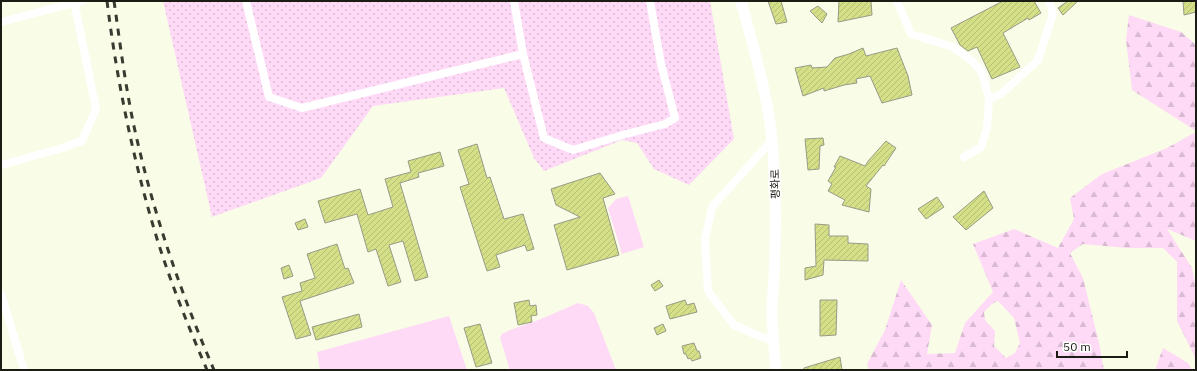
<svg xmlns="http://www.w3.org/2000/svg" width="1197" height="371" font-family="'IBM Plex Sans','Noto Sans KR',sans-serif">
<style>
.grass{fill:url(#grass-dots)}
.forest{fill:url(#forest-firs);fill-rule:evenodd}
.pitch{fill:#fedaf7}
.building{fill:url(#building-hatch);stroke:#989b87}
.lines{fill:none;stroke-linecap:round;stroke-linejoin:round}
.minor{stroke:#fff;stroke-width:8}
.secondary{stroke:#fff;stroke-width:11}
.rail{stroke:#393a30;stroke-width:3;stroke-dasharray:7 7;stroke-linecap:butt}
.labels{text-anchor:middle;stroke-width:4;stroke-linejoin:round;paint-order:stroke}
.street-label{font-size:11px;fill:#1b1c14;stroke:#fff}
</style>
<defs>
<pattern id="grass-dots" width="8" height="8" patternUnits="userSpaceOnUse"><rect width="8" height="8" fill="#fedaf7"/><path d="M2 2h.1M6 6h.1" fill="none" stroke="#d9bad3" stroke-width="1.8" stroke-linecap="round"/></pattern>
<pattern id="forest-firs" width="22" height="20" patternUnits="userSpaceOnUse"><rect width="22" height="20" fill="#fedaf7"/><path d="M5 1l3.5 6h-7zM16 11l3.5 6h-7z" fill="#d9bad3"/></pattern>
<pattern id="building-hatch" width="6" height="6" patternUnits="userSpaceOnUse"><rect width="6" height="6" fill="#d4df88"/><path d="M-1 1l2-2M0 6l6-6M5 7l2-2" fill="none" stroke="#b5bf74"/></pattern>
</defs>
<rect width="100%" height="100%" fill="#f9fce7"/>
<path class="grass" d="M163 1H710L734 139 689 185 654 169 637 143 622 140 544 171 534 158 504 88 373 106 321 178 212 217Z"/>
<path class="forest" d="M1129 15 1181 32 1196 45V131L1132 90 1126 40Z
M1196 132V241L1167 229 1192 268 1196 287V367L1194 355 1177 321V262L1163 248H1127L1083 244 1070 253 1083 278 1099 343 1104 370H869L867 364 885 330 901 280 932 325 927 354 955 353 965 323 993 292 973 244 1014 229 1058 248 1074 219 1070 198 1102 174 1167 148ZM998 301 1014 318 1020 343 1015 353 1006 358 994 346 995 331 985 320 984 312 992 304Z
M1163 348 1188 363 1192 370H1155Z"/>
<path class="pitch" d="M628 196 644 247 622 254 608 208 616 199Z
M578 303 588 306 594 313 616 370H510L500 338 502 334 510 330 536 321Z
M449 316 467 370H320L317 352Z"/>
<path class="building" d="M768 1H781L787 22 776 24Z
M839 1H871L872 15 838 22Z
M1003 1H1034L1041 13 1029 20 1028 18 1003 33 1020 67 992 79 977 47 968 51 960 45 951 28Z
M1068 1H1078L1063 15 1058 8Z
M1183 1H1196V12L1184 15Z
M818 6 827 14 822 23 810 11Z
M863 48 866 56 897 48 908 76 912 95 882 103 870 76 856 79 857 83 844 85 824 91V88L803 96 795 68 811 65 812 68 827 67 835 58 849 54Z
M823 138 824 145 820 146 819 169 808 170 805 139Z
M886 141 896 148 884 166 883 165 866 186 871 189 869 212 842 205 845 200 828 191 832 184 828 181 836 167H834L840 156 865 166 869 160Z
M477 144 487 178 490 177 504 219 523 214 534 249 527 251 525 245 496 255 500 267 487 271 460 187 469 184 458 150Z
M440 152 444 166 418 173 419 177 400 183 428 277 415 281 403 241 389 245 401 282 388 286 376 249 368 252 357 214 325 223 318 201 360 189 368 215 393 207 385 179 411 172 408 161Z
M600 173 615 194 603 198 619 255 567 270 554 225 580 217 556 205 551 189Z
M984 191 993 208 966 230 953 217Z
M937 197 944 207 926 219 918 209Z
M305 219 308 227 298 230 295 223Z
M815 224 829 225V236H848V243L868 244V261L824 260 823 275 805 280V268L816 266Z
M337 244 345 269 348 268 354 283 300 301 311 335 296 339 282 297 302 291 300 283 315 278 307 254Z
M289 265 293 276 284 279 281 268Z
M659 280 663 286 655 291 651 285Z
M529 300 530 306 536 305 537 315 531 316 532 322 518 325 514 303Z
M685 300 687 305 694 303 697 312 670 319 666 306Z
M820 300H837L836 335 820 336Z
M359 314 362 327 316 340 312 327Z
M480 324 492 363 476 367 464 328Z
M663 324 666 331 657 335 654 328Z
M694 343 697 351H699L701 358 692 361 690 358 688 359 686 354H684L682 346Z
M840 357 842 370H804V368Z"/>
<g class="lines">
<path class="minor" d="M246 1 269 97 302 108 523 54
M514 1 523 54 544 138 573 150 626 134 665 124 675 118 661 64 650 1
M897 1 911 34 953 47 972 61 982 72 989 99 987 128 981 147 964 157
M1 22 82 1
M989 99 1001 94 1038 60 1053 14 1049 1
M772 140 712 207 705 240 708 291 734 325 754 334 773 341
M1 165 59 149 82 141 96 109 74 1
M1 294 24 370"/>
<path class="secondary" d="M741 1C754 50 770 101 773 152 776 193 776 235 774 276 774 287 772 298 772 310 772 330 774 350 776 370"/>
<path class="rail" d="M107 1C117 82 134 164 158 242 172 286 189 328 207 370
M114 1C121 50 127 100 139 148 157 224 183 298 214 370"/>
</g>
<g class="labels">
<g class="street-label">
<text transform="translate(775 184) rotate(-91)" y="4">평화로</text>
</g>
</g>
<rect width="1197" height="371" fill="none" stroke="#1b1c14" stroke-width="4"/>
<path d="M1057 351v6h70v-6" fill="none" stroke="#1b1c14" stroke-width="2"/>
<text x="1063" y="351" font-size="12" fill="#1b1c14" stroke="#ffffff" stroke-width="3" paint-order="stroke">50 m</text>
</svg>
